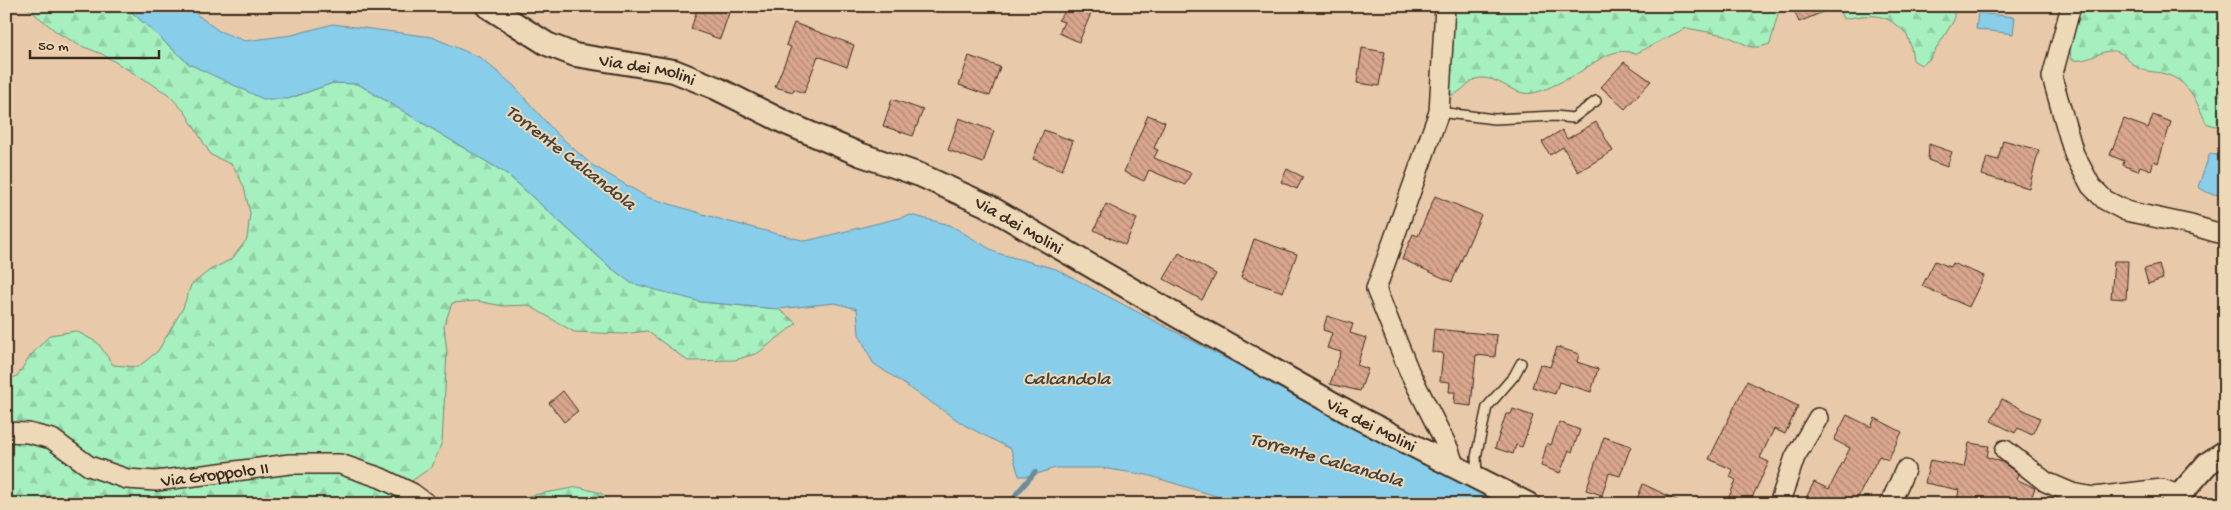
<svg xmlns="http://www.w3.org/2000/svg" width="2231" height="510" font-family="'Gochi Hand',sans-serif">
<style>
.forest{fill:url(#forest-firs);stroke:#708d6e}
.water{fill:#88cdea;stroke:#698c98}
.lines{fill:none;stroke-linecap:round;stroke-linejoin:round}
.stream{stroke:#698c98;stroke-width:5}
.building{fill:url(#building-back-hatch);stroke:#3b2a1e}
.service-casing{stroke:#3b2a1e;stroke-width:12}
.minor-casing{stroke:#3b2a1e;stroke-width:22}
.tertiary-casing{stroke:#3b2a1e;stroke-width:26}
.service{stroke:#edd8b7;stroke-width:9}
.minor{stroke:#edd8b7;stroke-width:19}
.tertiary{stroke:#edd8b7;stroke-width:22}
.labels{text-anchor:middle;stroke-width:4;stroke-linejoin:round;paint-order:stroke}
.street-label{font-size:18px;fill:#3b2a1e;stroke:#edd8b7}
.water-label{font-size:19px;font-style:italic;fill:#47423d;stroke:#edd8b7}
</style>
<defs>
<pattern id="forest-firs" width="22" height="20" patternUnits="userSpaceOnUse" patternTransform="scale(1.25)"><rect width="22" height="20" fill="#a6f0bf"/><path d="M5 1l3.5 6h-7zM16 11l3.5 6h-7z" fill="#90cea4"/></pattern>
<pattern id="building-back-hatch" width="6" height="6" patternUnits="userSpaceOnUse" patternTransform="scale(1.25)"><rect width="6" height="6" fill="#daa68e"/><path d="M-1 5l2 2M0 0l6 6M5-1l2 2" fill="none" stroke="#b28773"/></pattern>
</defs>
<rect width="100%" height="100%" fill="#e8caab"/>
<filter id="ink" filterUnits="userSpaceOnUse"><feTurbulence type="fractalNoise" baseFrequency=".02" numOctaves="2"/><feDisplacementMap in="SourceGraphic" scale="10" xChannelSelector="R" yChannelSelector="G"/><feConvolveMatrix kernelMatrix="1 2 1 2 8 2 1 2 1" color-interpolation-filters="sRGB"/></filter>
<g filter="url(#ink)">
<path class="forest" d="M25 6H125L189 64 288 99 333 83 358 84 507 174 611 268 701 302 778 309 797 323 758 353 735 360 688 361 647 331 623 334 574 332 528 305 503 306 477 301 452 303 444 326 447 352 442 442 432 467 413 480 397 499V504H6V381L17 376 31 355 50 335 76 331 98 343 113 365 138 367 158 351 183 308 191 285 210 270 232 259 247 239 250 213 244 187 233 165 211 155 185 112 168 94 102 54 79 45 58 33Z
M1452 6H1780L1770 44 1760 47H1751L1725 35 1686 28 1635 54C1610 43 1589 70 1567 79 1556 84 1536 96 1523 93 1508 90 1497 77 1481 78 1468 78 1464 93 1449 96Z
M1838 6H1954V20L1930 59 1921 65 1913 60C1912 54 1911 46 1909 40 1907 33 1902 29 1896 25 1880 11 1862 16 1843 19Z
M2082 6H2225V124L2215 126 2206 123C2196 100 2189 79 2161 73 2152 71 2143 72 2135 66 2127 60 2122 49 2109 51 2095 53 2090 62 2072 60 2065 41 2077 25 2082 6Z
M578 487 601 493 613 504H515L528 496Z"/>
<path class="water" d="M125 6H190L196 14 219 31 245 41 292 35 333 24 432 37 481 58 513 85 555 132 592 165 647 197 726 221 806 241 911 215 950 225 997 253 1056 269 1502 504H1242L1147 475 1101 468H1055L1031 476H1019L1011 449 966 426 873 363 859 334 857 309 835 303 778 309 701 302 631 283 611 268 507 174 358 84 333 83 288 99H263L189 64Z
M1978 13 2015 17 2013 34 1976 29Z
M2210 153 2225 158V185L2220 195 2208 193 2198 187Z"/>
<g class="lines">
<path class="stream" d="M1011 504 1017 493 1035 472"/>
</g>
<path class="building" d="M698 6H720L719 9 729 13 720 39 691 29Z
M1070 6H1094L1079 42 1059 33 1064 22 1058 20Z
M1792 6H1835V7L1799 22Z
M794 23 854 45 847 67 818 56 804 93 794 89 793 92 775 87 791 47 786 45Z
M1362 48 1385 52 1379 86 1357 83Z
M969 56 1000 67 990 96 959 85Z
M1624 62 1651 81 1625 109 1601 87Z
M892 99 923 110 913 136 883 126Z
M1148 115 1165 122 1154 148 1158 150 1154 158 1191 173 1185 185 1149 170 1144 181 1124 172Z
M2153 115 2171 122 2158 163 2154 161 2151 170 2140 166 2138 171 2123 165 2124 161 2110 155 2124 119 2148 128Z
M959 118 994 131 983 163 948 150Z
M1596 122 1613 151 1578 172 1563 147 1550 155 1542 142 1562 130 1567 139Z
M1044 130 1073 141 1062 170 1033 159Z
M2003 140 2039 150 2029 188 1982 175 1987 157 1998 160Z
M1929 144 1952 152 1947 167 1928 160Z
M1287 169 1303 177 1297 189 1281 182Z
M1435 196 1481 215 1452 282 1402 259 1413 234 1418 236Z
M1106 204 1137 219 1125 245 1094 230Z
M1254 239 1297 254 1283 292 1241 278Z
M1179 253 1216 274 1202 300 1164 279Z
M1935 261 1950 267 1952 263 1984 276 1969 307 1922 286Z
M2114 261H2128L2126 299 2111 298Z
M2159 265 2163 279 2148 284 2144 269Z
M1327 316 1353 324 1350 333 1366 338 1357 365 1368 369 1360 391 1330 384 1341 352 1327 348 1332 333 1323 330Z
M1434 329 1497 335 1495 357 1476 355 1471 406 1454 404 1455 392H1449L1450 382 1440 381 1443 353 1432 352Z
M1557 347 1579 354 1577 362 1598 369 1591 392 1559 382 1555 394 1532 387 1540 364 1550 367Z
M1747 381 1798 406 1785 434 1774 429 1760 458 1769 462 1749 504H1726L1736 480 1730 477 1733 470 1709 459Z
M563 391 578 411 564 422 549 403Z
M2002 399 2040 418 2032 435 2018 428 2015 433 1991 421Z
M1513 409 1533 416 1522 447 1516 445 1513 454 1495 448 1506 414H1511Z
M1847 415 1871 427 1875 418 1902 432 1888 460 1879 456 1855 503 1857 504H1803L1814 482 1829 489 1850 448 1834 440Z
M1559 422 1580 430 1572 452 1569 450 1560 473 1541 466 1547 443 1551 445Z
M1604 437 1631 446 1620 476 1609 473 1602 495 1586 490Z
M1969 443 1989 446 1987 457 2002 462 2018 474 2016 479 2035 488 2029 504H1963L1957 500 1959 490 1925 483 1930 460 1964 467Z
M1643 484 1685 504H1635Z"/>
<g class="lines">
<g class="service-casing">
<path id="service" d="M1439 112 1494 119 1555 116 1573 118 1596 101
M1477 475 1476 457 1487 407 1514 376 1521 363"/>
</g>
<g class="minor-casing">
<g id="minor">
<path d="M1445 6 1439 112 1376 289 1409 371 1449 450 1454 465"/>
<path d="M2071 6 2052 77 2074 154 2091 186 2105 200 2126 211 2191 225 2225 235"/>
<path id="s1" d="M6 432 28 433 52 439 89 466 127 479 156 481 290 464H340L381 478 412 493 427 504"/>
<path d="M2005 450 2046 482 2072 493 2094 497 2162 489 2178 495"/>
<path d="M1779 504 1795 457 1818 418"/>
<path d="M1890 504 1905 470"/>
</g>
</g>
<g class="tertiary-casing">
<g id="tertiary">
<path id="s2" d="M487 6 547 44 575 55 674 71 716 88 786 123 859 154 920 175 986 205 1179 317 1357 417 1528 504"/>
<path d="M2172 504 2207 464 2225 452"/>
</g>
</g>
<use href="#service" class="service"/>
<use href="#minor" class="minor"/>
<use href="#tertiary" class="tertiary"/>
</g>
</g>
<g class="labels">
<g class="street-label">
<text dy="6" stroke="none"><textPath href="#s2" startOffset="175">Via dei Molini</textPath></text>
<text dy="6" stroke="none"><textPath href="#s2" startOffset="580">Via dei Molini</textPath></text>
<text dy="6" stroke="none"><textPath href="#s2" startOffset="985">Via dei Molini</textPath></text>
<text dy="6" stroke="none"><textPath href="#s1" startOffset="221">Via Groppolo II</textPath></text>
</g>
<g class="water-label">
<text transform="translate(572 156) rotate(38)" y="7">Torrente Calcandola</text>
<text x="1067" y="384">Calcandola</text>
<text transform="translate(1327 458) rotate(16)" y="7">Torrente Calcandola</text>
</g>
</g>
<rect width="2231" height="510" fill="none" stroke="#edd8b7" stroke-width="25"/>
<rect x="12" y="12" width="2206" height="485" fill="none" stroke="#3b2a1e" stroke-width="2" filter="url(#ink)"/>
<path d="M30 50v8h129v-8" fill="none" stroke="#3b2a1e" stroke-width="2.5"/>
<text x="38" y="50" font-size="15" fill="#3b2a1e" stroke="#edd8b7" stroke-width="4" paint-order="stroke">50 m</text>
</svg>
